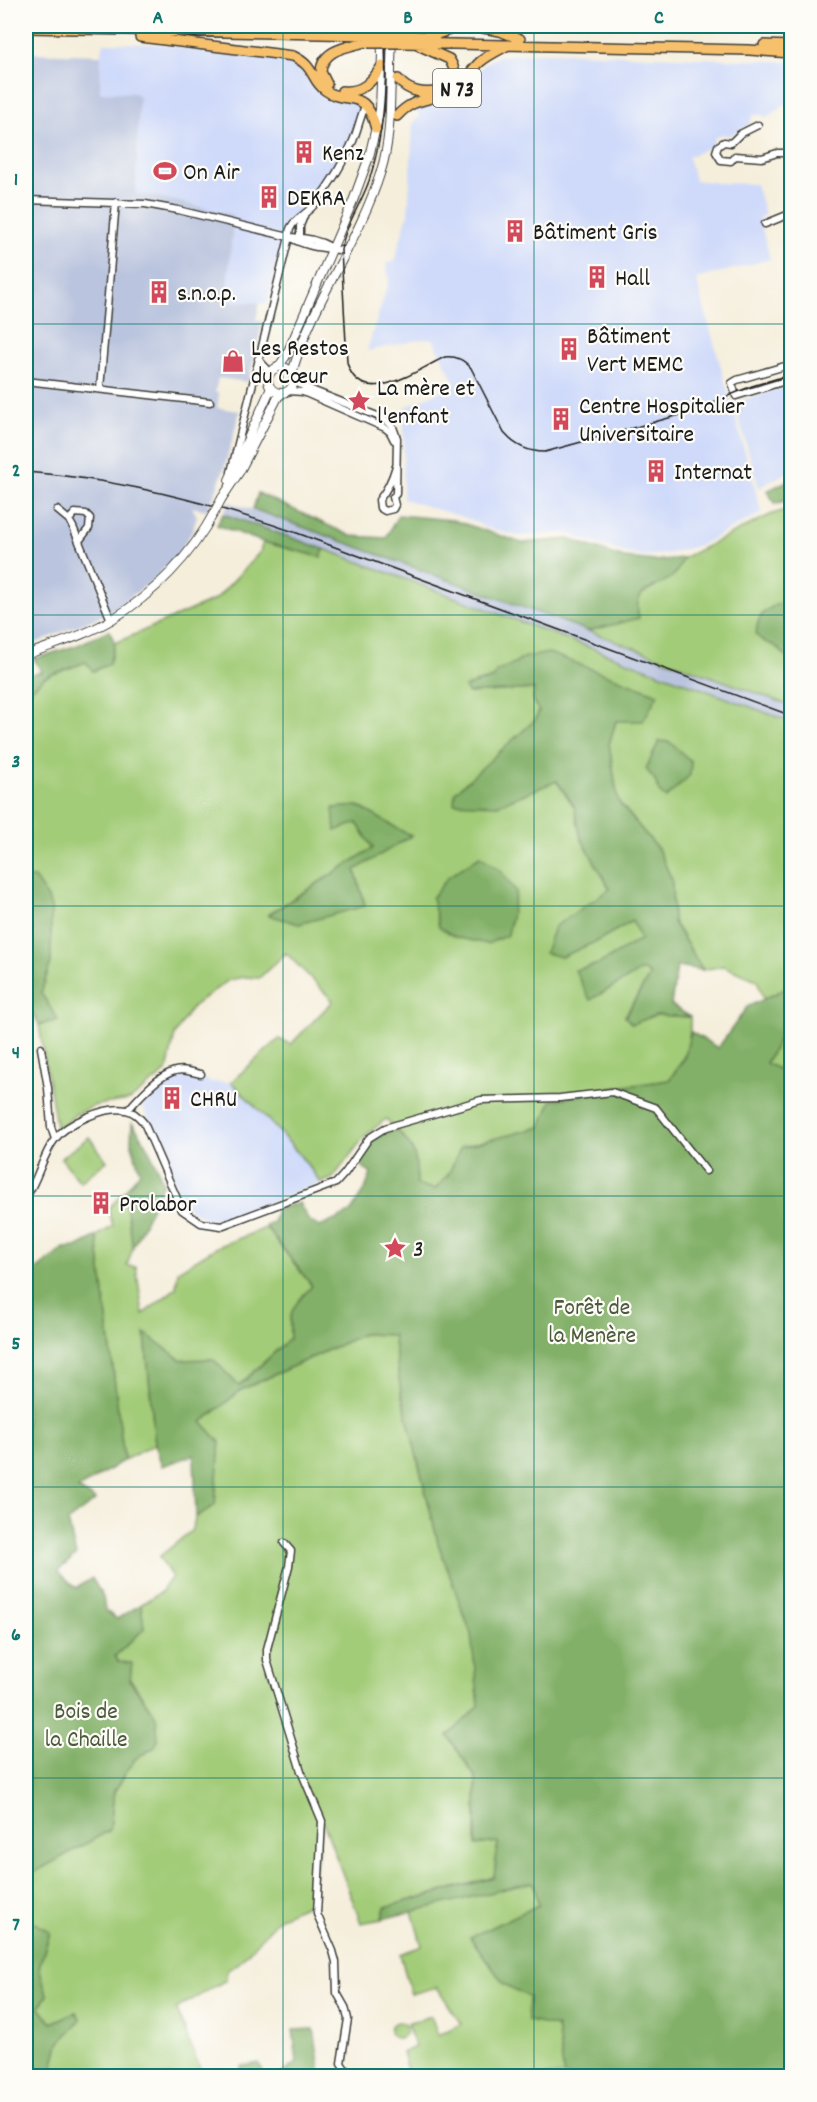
<svg xmlns="http://www.w3.org/2000/svg" width="817" height="2102" font-family="Dekko,sans-serif">
<style>
.built{fill:#cfdafa}
.industrial{fill:#bac4de}
.green{fill:#a3cc78;stroke:#60744a;stroke-width:1.5;fill-rule:evenodd}
.forest{fill:#82b068;stroke:#4f6642;stroke-width:1.5}
.lines{fill:none;stroke-linecap:round;stroke-linejoin:round}
.minor-casing{stroke:#3d3c39;stroke-width:9}
.tertiary-casing{stroke:#3d3c39;stroke-width:10}
.primary-casing{stroke:#3d3c39;stroke-width:12}
.minor{stroke:#fff;stroke-width:6}
.tertiary{stroke:#fff;stroke-width:8}
.primary{stroke:#f7c06c;stroke-width:9}
.tram{stroke:#1c1c1c;stroke-width:1.5}
.rail{stroke:#1c1c1c;stroke-width:1.5}
.tertiary-bridge-casing{stroke:#3d3c39;stroke-width:10;stroke-linecap:butt}
.primary-bridge-casing{stroke:#3d3c39;stroke-width:12;stroke-linecap:butt}
.tertiary-bridge{stroke:#fff;stroke-width:8}
.primary-bridge{stroke:#f7c06c;stroke-width:9}
.grid{fill:none;stroke:#0f766e;stroke-width:1.5;stroke-opacity:0.55}
.labels{text-anchor:middle;stroke-width:4.5;stroke-linejoin:round;paint-order:stroke}
.shield{fill:#fdfcf7;stroke:#605f5e;stroke-width:1.5}
.shield-label{font-size:22px;font-weight:bold;fill:#1c1c1c}
.poi-label{font-size:24px;fill:#1c1c1c;stroke:#fdfcf7;text-anchor:start}
.park-label{font-size:24px;fill:#4b5a3c;stroke:#fdfcf7}
.neatline{fill:none;stroke:#0f766e;stroke-width:2}
.grid-label{font-size:20px;text-anchor:middle;font-weight:bold;fill:#0f766e}
</style>
<rect width="100%" height="100%" fill="#fdfcf7"/>
<filter id="ink" filterUnits="userSpaceOnUse"><feTurbulence type="fractalNoise" baseFrequency=".0167" numOctaves="2"/><feDisplacementMap in="SourceGraphic" scale="12" xChannelSelector="R" yChannelSelector="G"/><feConvolveMatrix kernelMatrix="1 2 1 2 8 2 1 2 1" color-interpolation-filters="sRGB"/></filter>
<filter id="wash" filterUnits="userSpaceOnUse"><feTurbulence type="fractalNoise" baseFrequency=".008" numOctaves="4" result="noise"/><feDisplacementMap in="SourceGraphic" scale="24" xChannelSelector="R" yChannelSelector="G"/><feGaussianBlur stdDeviation="1.35" result="paint"/><feColorMatrix in="noise" values="0 0 0 0 0 0 0 0 0 0 0 0 0 0 0 0 0 1.4 0 .05"/><feComposite in="paint" operator="in"/></filter>
<g filter="url(#wash)">
<rect width="100%" height="100%" fill="#f5eedb"/>
<path class="built" d="M104 43 157 44 294 62 307 68 325 95 337 100 355 102 359 111 347 144 335 168 302 212 287 221 268 304 226 301 234 215 155 196 136 194 139 97 100 92 101 55Z
M552 52 791 62V100L777 111 764 118 763 115H753L749 125 728 136 723 134 715 137 712 146 688 157 695 180 722 183 756 184 765 214 759 218 770 259 696 279 762 513 700 545 667 554 641 556 625 553 564 533 518 536 484 527 472 520 403 499 404 408 455 384 433 339H423L367 351 389 280 386 263 394 262 408 214 413 122 420 116 413 108 463 89 485 64 499 56Z
M791 385V470L759 488 734 402Z
M179 1073 194 1074 211 1082H231L278 1129 306 1161 321 1183 263 1205 262 1207 259 1206 220 1220 204 1218 184 1205 143 1107 146 1098 166 1078Z"/>
<path class="industrial" d="M26 53 101 55 100 92 135 93 139 97 136 194 155 196 234 215 226 301 260 303 256 320 263 321 248 382 218 378 215 392 219 393 217 408 240 411 225 466 214 496 207 510 192 507 197 516 193 530 177 555 152 581 118 606 104 615 26 647Z
M229 502 327 535 791 706V722L324 549 223 514Z"/>
<path class="green" d="M791 219H792L791 259 784 232 787 220Z
M791 508V706L588 631 639 618 636 606 641 594 675 574 683 558 770 515Z
M263 542 321 557 324 549 791 722 792 854 789 862 792 864 791 986 764 999 757 980 723 966 703 970 673 921 672 880 658 849 618 801 609 744 616 721 658 694 494 678 474 683 469 693 535 689 539 710 536 719 497 805 556 781 574 806 581 838 610 889 554 927 597 941 632 921 641 939 599 964 576 970 590 1000 642 970 650 975 625 1016 632 1024 656 1015 690 1017C691 1045 685 1058 669 1080L613 1088 541 1127 461 1147 448 1175 435 1189 417 1185C415 1145 414 1147 386 1119L365 1136 333 1178 321 1183C295 1146 263 1114 231 1082L279 1039 291 1044 333 1001 286 953 259 978 244 977 229 980 198 1002 190 1010 175 1034 167 1071 130 1100 96 1105 76 1114 57 1131 39 1025 57 1020 41 993 51 962 34 878H26V694L45 677 86 662 93 671 109 664 115 643 216 599 260 552ZM357 823 411 835 355 870 365 905 269 914 373 848Z
M791 1006V1076L766 1064 787 1025 784 1012Z
M89 1137 107 1161 80 1182 61 1158Z
M124 1192 133 1247 127 1266 136 1267 143 1314 176 1288 178 1271 217 1247 266 1228 312 1286C294 1306 288 1310 290 1338L238 1386 213 1359 181 1360 145 1334 155 1444 124 1460 97 1236 113 1226 108 1209Z
M363 1334 393 1335 401 1392 439 1546 471 1633 480 1706 448 1736 476 1778V1845L498 1842 494 1877 385 1907 382 1919 361 1923 322 1819 311 1903 280 1917 238 1964 227 1970 226 1980 176 2009 203 2076H51L59 2043 81 2020 75 2012 52 2023 39 2007 47 1995 39 1967 50 1933 26 1917V1877L110 1830 114 1792 135 1759 155 1747 156 1717 115 1656 144 1629 141 1604 161 1592 172 1577 159 1557 191 1531 196 1517 215 1504 201 1423 241 1390Z
M533 1882 539 1905 470 1937 504 1984 530 1997 558 2027 564 2076H409L402 2053 415 2047 407 2024 431 2016 438 2035 461 2024 437 1987 411 1994 400 1954 422 1946 412 1911Z
M390 2030a8 8 0 1 1 16 0a8 8 0 1 1-16 0Z"/>
<path class="forest" d="M412 26H445L435 31H417Z
M791 479V499L775 504 767 491Z
M258 493 351 536 386 538 398 515 453 520 522 543 569 539 624 558 655 561 683 558C681 563 678 571 674 575 656 591 631 586 639 618L588 631 253 509Z
M223 514 324 549 321 557 263 542 217 525Z
M783 602H791V659H789L775 646 763 641 756 635C757 614 765 609 783 602Z
M109 630 115 643 109 664 93 671 86 662 45 677 26 694V675L42 672 34 659 78 645Z
M549 653 658 694 643 721H616L609 744 618 801 658 849 672 880 673 922 703 970 677 966 671 1005 690 1017 656 1015 632 1024 625 1017 650 975 642 970 590 1000 575 970 599 964 641 939 632 921 597 941 562 957 545 953 554 927 610 889 581 838 574 806 557 781 497 805 454 803 455 792 536 719 539 711 533 702 534 689 468 693 465 687 494 678 496 672 526 657Z
M659 741 670 742 691 762 690 775 666 798 659 792 655 780 646 769Z
M358 806 411 836 355 870 365 906 299 924 268 915 373 848 357 823 335 831 333 808Z
M480 856 500 870 516 891 508 935 487 944 455 937 439 927 432 898 448 877Z
M26 878H34L48 898 51 908V962L41 993 58 1020 39 1025 33 1013 26 1016Z
M791 986V1006L784 1012 787 1025 766 1063 792 1076 791 2076H564L557 2027 528 2021 529 1997 504 1984 470 1937 539 1905 533 1882 382 1919 385 1907 494 1878 498 1842 476 1845V1778L448 1736 479 1706 471 1634 439 1546 401 1392 393 1335 363 1334 241 1390 202 1422 220 1442 215 1505 196 1517 194 1455 162 1466 155 1444 145 1333 181 1360 213 1359 239 1386 290 1338C288 1310 293 1306 312 1286L265 1225 273 1222 277 1209 299 1203 309 1221 320 1227 350 1213 365 1189 371 1174 356 1161C367 1146 377 1133 396 1129 417 1151 416 1155 417 1185L435 1189 448 1175 461 1147 541 1127 551 1101 613 1088 669 1080 684 1059 691 1032 718 1048 747 1007Z
M132 1123C146 1141 155 1161 163 1183L133 1247 124 1192 140 1172 131 1142Z
M97 1236 124 1460 78 1489 96 1500 68 1521 76 1555 58 1571 76 1588 92 1578 103 1597 105 1610 117 1619 141 1604 144 1629 115 1656 118 1662 132 1663 130 1681 156 1717 158 1738 155 1747 135 1759 114 1791 110 1830 26 1877V1278L64 1248 76 1247Z
M26 1917 50 1932 39 1967 47 1995 39 2008 52 2023 76 2012 81 2020 59 2043 51 2076H26Z
M314 2029 321 2076H279L297 2062 293 2030Z
M259 2063 265 2076H242L241 2066Z"/>
</g>
<g filter="url(#ink)">
<g class="lines">
<g class="minor-casing">
<path id="minor" d="M735 156 731 161 721 160 716 152 718 146 724 142 731 143 740 134 758 125
M735 156 762 158 777 153H792
M26 200 145 204 178 210 289 237C307 248 326 248 347 251
M765 224 792 213
M289 237C305 237 319 240 333 248
M300 237V226L304 216
M258 359 270 372
M792 364 737 380 732 383 736 396 792 379
M294 379 299 384 314 391 385 419 393 427 397 438 396 494 393 497 395 505 393 509 385 511 380 508 379 500C388 489 392 480 396 466
M26 381 210 402
M100 389 116 202
M288 391 303 392 385 428 390 432 394 440
M231 472 289 237C287 222 305 216 314 205 329 186 343 164 353 141 358 129 360 118 365 106
M57 510 69 520 73 527 111 620
M69 520 75 513 86 514 90 518 89 528 79 541
M41 1048 48 1088 51 1127 55 1139
M128 1110C139 1097 156 1078 172 1072 182 1068 192 1072 201 1074
M26 1197C38 1180 42 1156 55 1139 67 1123 105 1106 126 1110 133 1111 140 1118 144 1123L182 1210 201 1223 221 1226 336 1183 345 1173 369 1138 385 1128 481 1100 560 1098 612 1092 656 1108 706 1171
M284 1543 291 1551 289 1566 267 1649V1660L301 1771 322 1821 317 1914 333 1951 336 1962 337 1993 345 2007 348 2019 341 2063 350 2076"/>
</g>
<g class="tertiary-casing">
<path id="tertiary" d="M279 366 286 356 353 201 369 157 380 110 382 53 380 26
M268 380a13 13 0 1 1 26 0a13 13 0 1 1-26 0Z
M292 373C312 302 359 242 381 171 391 139 390 105 391 71 391 56 392 41 392 26
M229 480 271 388
M222 498 240 471 278 397 283 393
M26 655C54 644 84 636 111 620 154 594 191 556 215 511"/>
</g>
<g class="primary-casing">
<path id="primary" d="M318 26 340 31
M472 26 500 31 520 39
M26 28 368 35
M403 35 435 37
M140 37 293 56C316 67 310 79 325 90 348 107 365 85 376 129
M429 37 446 31 453 26
M403 43 749 50 792 53
M764 45 792 46
M398 79C417 105 471 91 449 59L420 46
M327 84 321 72C322 49 348 47 365 42
M342 91C362 93 372 82 382 66
M397 116C415 96 431 102 451 91 465 84 469 72 480 62 488 55 499 50 508 45"/>
</g>
<use href="#minor" class="minor"/>
<use href="#tertiary" class="tertiary"/>
<use href="#primary" class="primary"/>
<path class="tram" d="M384 26C388 78 385 131 369 181 361 204 345 226 341 250L347 362C360 412 418 369 445 357 457 356 464 360 471 368L504 433C515 446 529 452 545 452L687 413 752 386 792 374"/>
<path class="rail" d="M26 472C119 479 209 502 297 533L792 716"/>
<g class="tertiary-bridge-casing">
<path id="tertiary-bridge" d="M215 511 222 498"/>
</g>
<g class="primary-bridge-casing">
<path id="primary-bridge" d="M368 35H403
M368 43H403"/>
</g>
<use href="#tertiary-bridge" class="tertiary-bridge"/>
<use href="#primary-bridge" class="primary-bridge"/>
</g>
</g>
<path class="grid" d="M283 26V2076M534 26V2076M26 324H792M26 615H792M26 906H792M26 1196H792M26 1487H792M26 1778H792"/>
<defs>
<g id="building-bare" transform="scale(1.8)"><path d="M-4-6H4V6H1V3H-1V6H-4ZM-2.5-4.3h1.7v1.8h-1.7ZM.8-4.3h1.7v1.8H.8ZM-2.5-1h1.7V.8h-1.7ZM.8-1h1.7V.8H.8Z" fill="#d1495b" stroke="#fdfcf7" stroke-width="2.5" paint-order="stroke"/></g>
<g id="stadium-bare" transform="scale(1.8)"><path d="M0-5a6.5 5 0 1 0 0 10a6.5 5 0 1 0 0-10ZM-3.5-1.8h7v3.6h-7Z" fill="#d1495b" stroke="#fdfcf7" stroke-width="2.5" paint-order="stroke"/></g>
<g id="shop-bare" transform="scale(1.8)"><path d="M-5-2.5h2.3a2.7 3.5 0 0 1 5.4 0H5L5.5 6h-11ZM-1.5-2.5h3a1.5 2.3 0 0 0-3 0Z" fill="#d1495b" stroke="#fdfcf7" stroke-width="2.5" paint-order="stroke"/></g>
<g id="sight-bare" transform="scale(1.8)"><path d="M0-6L1.8-2.2L6-1.7L2.9 1.2L3.7 5.4L0 3.3L-3.7 5.4L-2.9 1.2L-6-1.7L-1.8-2.2Z" fill="#d1495b" stroke="#fdfcf7" stroke-width="2.5" paint-order="stroke"/></g>
</defs>
<g fill-rule="evenodd">
<use href="#building-bare" x="304" y="152"/>
<use href="#stadium-bare" x="165" y="171"/>
<use href="#building-bare" x="269" y="197"/>
<use href="#building-bare" x="515" y="231"/>
<use href="#building-bare" x="597" y="277"/>
<use href="#building-bare" x="159" y="292"/>
<use href="#building-bare" x="569" y="349"/>
<use href="#shop-bare" x="233" y="361"/>
<use href="#sight-bare" x="359" y="401"/>
<use href="#building-bare" x="561" y="419"/>
<use href="#building-bare" x="656" y="471"/>
<use href="#building-bare" x="172" y="1098"/>
<use href="#building-bare" x="101" y="1203"/>
<use href="#sight-bare" x="395" y="1248"/>
</g>
<g class="labels">
<rect class="shield" x="433" y="69" width="48" height="38" rx="4.5"/>
<g class="shield-label">
<text x="457" y="96">N 73</text>
</g>
<g class="poi-label">
<text x="322" y="160">Kenz</text>
<text x="183" y="179">On Air</text>
<text x="287" y="205">DEKRA</text>
<text x="533" y="239">Bâtiment Gris</text>
<text x="615" y="285">Hall</text>
<text x="177" y="300">s.n.o.p.</text>
<text x="587" y="343">Bâtiment<tspan x="587" dy="28">Vert MEMC</tspan></text>
<text x="251" y="355">Les Restos<tspan x="251" dy="28">du Cœur</tspan></text>
<text x="377" y="395">La mère et<tspan x="377" dy="28">l'enfant</tspan></text>
<text x="579" y="413">Centre Hospitalier<tspan x="579" dy="28">Universitaire</tspan></text>
<text x="674" y="479">Internat</text>
<text x="190" y="1106">CHRU</text>
<text x="119" y="1211">Prolabor</text>
<text x="413" y="1256">3</text>
</g>
<g class="park-label">
<text x="592" y="1314">Forêt de<tspan x="592" dy="28">la Menère</tspan></text>
<text x="86" y="1718">Bois de<tspan x="86" dy="28">la Chaille</tspan></text>
</g>
</g>
<rect width="817" height="2102" fill="none" stroke="#fdfcf7" stroke-width="66"/>
<rect x="33" y="33" width="751" height="2036" class="neatline"/>
<g class="grid-label">
<text x="158" y="23">A</text>
<text x="408" y="23">B</text>
<text x="659" y="23">C</text>
<text x="16" y="185">1</text>
<text x="16" y="476">2</text>
<text x="16" y="767">3</text>
<text x="16" y="1058">4</text>
<text x="16" y="1349">5</text>
<text x="16" y="1640">6</text>
<text x="16" y="1930">7</text>
</g>
</svg>
